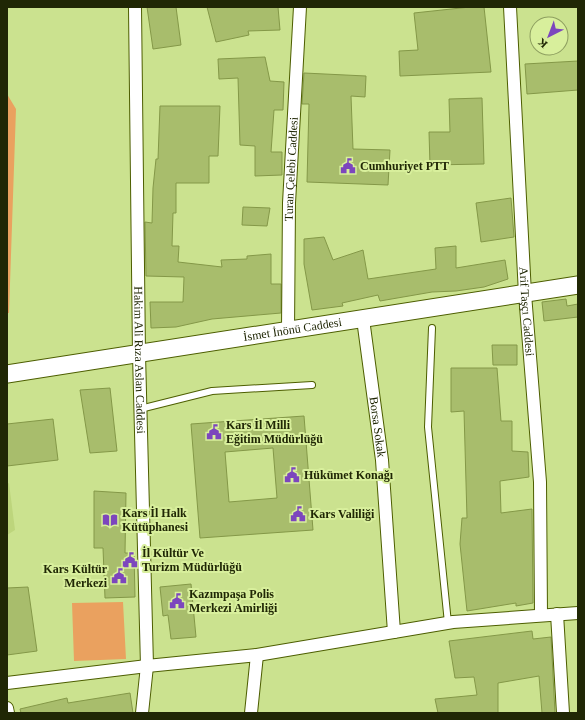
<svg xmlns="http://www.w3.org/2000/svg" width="585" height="720" font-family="Georgia,serif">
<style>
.built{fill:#bdd57c}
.green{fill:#eaa15f}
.building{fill:#a8bd6c;stroke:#849848;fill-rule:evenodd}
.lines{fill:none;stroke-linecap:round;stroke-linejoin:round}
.lane-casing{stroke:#4d5e00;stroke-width:8}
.street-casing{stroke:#4d5e00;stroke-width:14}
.secondary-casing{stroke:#4d5e00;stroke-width:19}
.lane{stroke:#fff;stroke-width:6}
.street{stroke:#fff;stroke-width:12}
.secondary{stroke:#fff;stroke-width:17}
.labels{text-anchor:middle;stroke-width:4;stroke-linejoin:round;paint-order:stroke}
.poi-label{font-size:12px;font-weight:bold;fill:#202705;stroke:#d8ef9c;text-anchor:start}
.street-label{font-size:12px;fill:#202705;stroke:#d8ef9c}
</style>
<rect width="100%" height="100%" fill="#cbe28f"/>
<path class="built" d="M9 483 15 530 7 535V484Z"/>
<path class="green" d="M7 94 16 109 9 313H7Z
M123 602 126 659 74 661 72 603Z"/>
<path class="building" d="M147 7H176L181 45 153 49Z
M207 7H278L280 30 248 31 249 35 216 42Z
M470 7H484L491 72 400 76 399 51 418 50 414 13Z
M265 57 270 81 284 82 283 110H274L271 152H282V175L255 176V146L240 145 238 78 219 79 218 59Z
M578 61V90L527 94 525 64Z
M304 73 366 76 365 97 351 96 353 149 390 150 388 185 307 182 309 104H302Z
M482 98 484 164 430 165 429 132H450L449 99Z
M160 106H220L218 156H209V183H176V213H173L172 246H179L178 262 222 267 221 260 247 259V256L271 254V284H281V313L212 319 176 327 151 328 150 302H183L184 277 146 276 145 222 152 223 153 188 156 159H158Z
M511 198 514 237 481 242 476 203Z
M243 207 270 208 267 226 242 225Z
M324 237 333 260 363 250 368 279 436 269 435 248 456 246V268L505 260 508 279 484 287 456 291 432 292 380 301 378 295 342 303 343 306 312 310 304 264V239Z
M566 299 567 306 578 304V317L544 321 542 302Z
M492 345H517V365H493Z
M451 368H497L501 421H512V451L528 452 529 477 500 481 501 513 532 509 533 603 516 606V603L467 611 460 544 462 518H467L464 411 451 412Z
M110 388 117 451 90 453 80 390Z
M304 416 313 530 200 538 191 424ZM273 448 277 498 229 502 225 452Z
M53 419 58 460 7 466V424Z
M94 491 126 493 125 553H134L135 597 105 598 103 548H94Z
M191 584 196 637 171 639 168 615 163 616 160 587Z
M28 587 37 651 7 655V588Z
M532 631 533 639 551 637 555 713H542L539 676 498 683V713H438L435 699 477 695 474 677 455 678 449 641Z
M130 693 133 713H21L20 709 67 698 68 703Z"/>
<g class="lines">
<g class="lane-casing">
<path id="lane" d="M432 328 428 427 448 623
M140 409 212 391 312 385"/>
</g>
<g class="street-casing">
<g id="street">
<path id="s1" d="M135 7 139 354 147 666 142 713"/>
<path id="s2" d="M510 7 525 294 540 482 541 615"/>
<path id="s3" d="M363 319 382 460 394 632"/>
<path id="s4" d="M288 331 289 203 300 7"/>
<path d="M557 614 563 713"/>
<path d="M7 683 147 666 257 655 453 622 578 613"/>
<path d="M7 708 8 713"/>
<path d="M251 713 257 655"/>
</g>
</g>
<g class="secondary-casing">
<g id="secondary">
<path id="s5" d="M7 374 578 285"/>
</g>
</g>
<use href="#lane" class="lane"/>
<use href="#street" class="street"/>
<use href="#secondary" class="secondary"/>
</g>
<defs>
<g id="civic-bare" transform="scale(1.2)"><path d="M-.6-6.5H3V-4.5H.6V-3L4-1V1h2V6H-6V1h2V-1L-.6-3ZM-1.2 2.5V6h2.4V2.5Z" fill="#7c46bd" stroke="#d8ef9c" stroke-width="2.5" paint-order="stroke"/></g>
<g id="library-bare" transform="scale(1.2)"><path d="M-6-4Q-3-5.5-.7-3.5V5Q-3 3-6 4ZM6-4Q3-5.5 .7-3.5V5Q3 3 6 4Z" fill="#7c46bd" stroke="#d8ef9c" stroke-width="2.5" paint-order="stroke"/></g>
</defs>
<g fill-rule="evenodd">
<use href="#civic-bare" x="348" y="166"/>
<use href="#civic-bare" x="214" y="432"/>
<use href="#civic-bare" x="292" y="475"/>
<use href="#civic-bare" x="298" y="514"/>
<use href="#library-bare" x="110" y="520"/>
<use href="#civic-bare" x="130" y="560"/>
<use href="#civic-bare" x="119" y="576"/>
<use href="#civic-bare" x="177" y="601"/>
</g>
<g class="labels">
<g class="poi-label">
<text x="360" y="170">Cumhuriyet PTT</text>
<text x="226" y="429">Kars İl Milli<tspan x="226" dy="14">Eğitim Müdürlüğü</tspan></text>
<text x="304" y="479">Hükümet Konağı</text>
<text x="122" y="517">Kars İl Halk<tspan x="122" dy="14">Kütüphanesi</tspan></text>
<text x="310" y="518">Kars Valiliği</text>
<text x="142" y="557">İl Kültür Ve<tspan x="142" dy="14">Turizm Müdürlüğü</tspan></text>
<text x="107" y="573" text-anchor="end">Kars Kültür<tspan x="107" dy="14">Merkezi</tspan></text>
<text x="189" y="598">Kazımpaşa Polis<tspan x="189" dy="14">Merkezi Amirliği</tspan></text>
</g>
<g class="street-label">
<text dy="4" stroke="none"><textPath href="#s4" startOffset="162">Turan Çelebi Caddesi</textPath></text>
<text dy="4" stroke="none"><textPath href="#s2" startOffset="305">Arif Taşçı Caddesi</textPath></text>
<text dy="4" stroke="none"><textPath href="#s5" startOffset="289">İsmet İnönü Caddesi</textPath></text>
<text dy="4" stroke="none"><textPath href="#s1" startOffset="353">Hakim Ali Rıza Aslan Caddesi</textPath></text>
<text dy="4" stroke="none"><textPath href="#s3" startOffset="109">Borsa Sokak</textPath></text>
</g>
</g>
<rect width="585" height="720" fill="none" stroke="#202705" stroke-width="16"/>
<g transform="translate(549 36) rotate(222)"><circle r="19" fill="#d8ef9c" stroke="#8e9f60"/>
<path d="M0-3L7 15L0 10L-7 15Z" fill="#7c46bd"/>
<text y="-6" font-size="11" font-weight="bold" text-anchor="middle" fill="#202705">K</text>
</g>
</svg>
